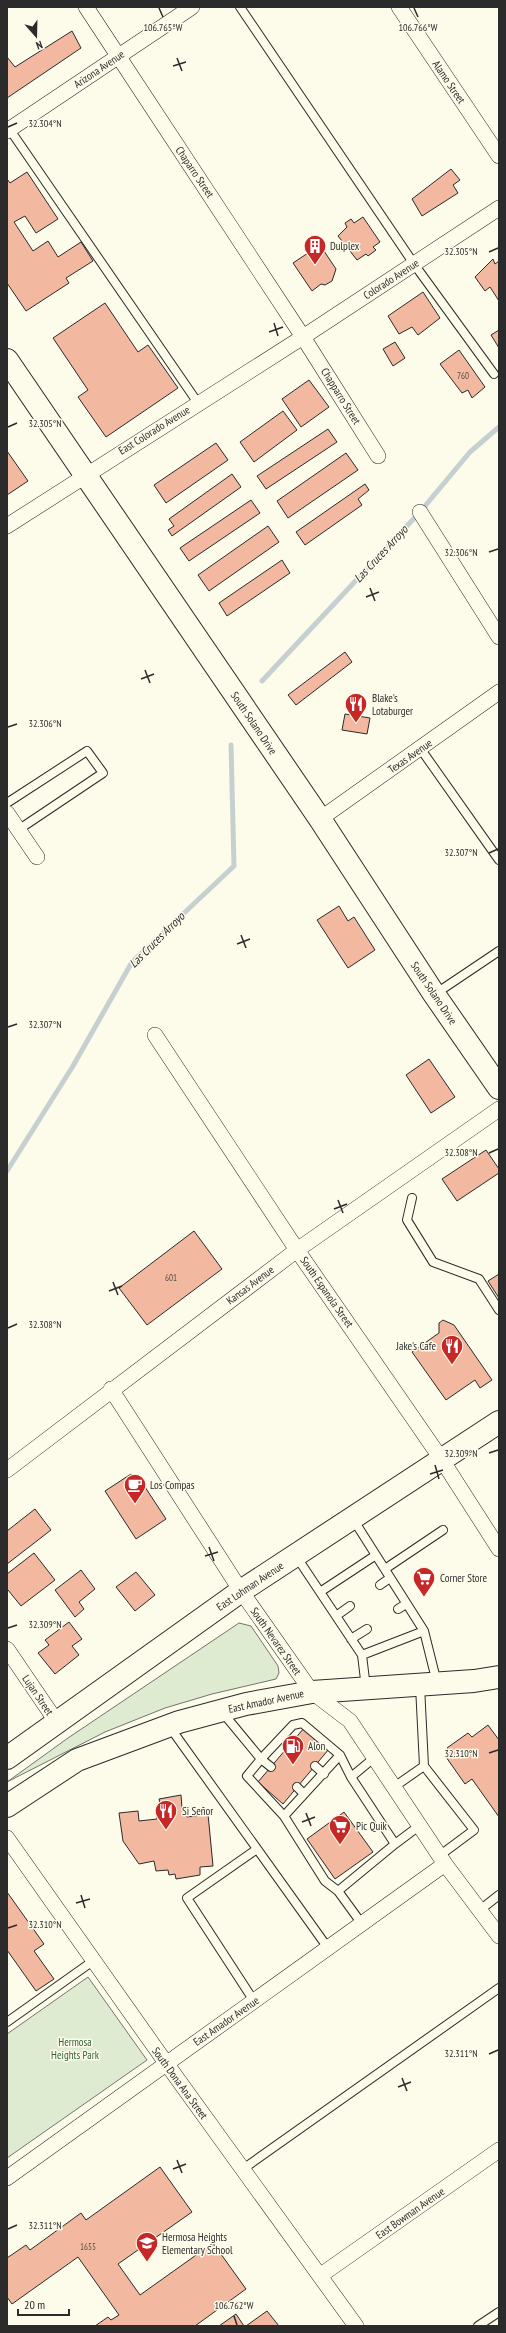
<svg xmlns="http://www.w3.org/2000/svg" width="506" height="2333" font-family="'PT Sans Narrow',sans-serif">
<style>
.green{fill:#deebd1;stroke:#74746e}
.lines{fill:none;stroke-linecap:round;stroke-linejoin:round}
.stream{stroke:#c7d0d0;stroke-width:5}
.building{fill:#f2b8a0;stroke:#2b2b2b}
.lane-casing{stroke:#2b2b2b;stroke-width:10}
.street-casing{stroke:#2b2b2b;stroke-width:16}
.secondary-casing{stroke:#2b2b2b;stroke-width:24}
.lane{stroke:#fdfbea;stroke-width:8}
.street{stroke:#fdfbea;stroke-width:15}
.secondary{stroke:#fdfbea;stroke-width:22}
.ticks{fill:none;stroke:#2b2b2b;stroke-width:1.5}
.labels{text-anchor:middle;stroke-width:3;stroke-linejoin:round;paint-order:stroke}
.number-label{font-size:9px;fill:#5d4e48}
.street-label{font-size:11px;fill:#2b2b2b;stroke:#fdfbea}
.poi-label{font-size:11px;fill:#2b2b2b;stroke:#fdfbea;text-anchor:start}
.park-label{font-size:11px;fill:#34623c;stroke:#fdfbea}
.water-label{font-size:12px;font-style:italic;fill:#2b2b2b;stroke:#fdfbea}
.ticks-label{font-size:10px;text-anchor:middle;fill:#2b2b2b;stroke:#fdfbea;stroke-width:3;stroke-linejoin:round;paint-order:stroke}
</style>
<rect width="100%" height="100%" fill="#fdfbea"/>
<path class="green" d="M239 1623 251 1626 278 1666 279 1673 276 1679 212 1694 165 1708 105 1732 7 1782 68 1738Z
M88 1977 147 2060 7 2158V2034Z"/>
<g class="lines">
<path class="stream" d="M262 681 420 512 470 452 499 427
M7 1171 73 1066 132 962 234 866 231 745"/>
</g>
<path class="building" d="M72 31 81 48 7 98V57L15 67Z
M451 169 460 180 453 185 458 193 422 216 412 199Z
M27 172 58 219 36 233 25 216 14 222 33 251 48 241 58 257 81 242 93 261 66 278 69 283 26 311 7 283V179L10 183Z
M363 217 380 242 373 247 376 250 368 256 366 254 357 260 338 236 347 227 345 223 351 219 354 223Z
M320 245 336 269 332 281 325 285 321 284 312 291 293 263Z
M493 259 495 264 499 261V301L490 287 485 291 475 277Z
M423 292 440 318 418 335 412 327 399 334 388 316Z
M105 303 138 352 148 345 178 388 106 437 78 397 88 390 53 338Z
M499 330V348L491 335Z
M395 342 405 358 393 366 383 349Z
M459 350 485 387 472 398 468 390 462 393 440 364Z
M309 380 329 407 301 427 282 399Z
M283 411 297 430 254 462 240 442Z
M328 429 337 442 266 489 257 476Z
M216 443 228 460 166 503 154 485Z
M7 451 28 481 7 495Z
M346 453 358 470 288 518 277 501Z
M232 474 241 487 172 536 168 530 174 526 169 519Z
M365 484 369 490 358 499 362 505 305 545 296 532Z
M251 500 260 513 189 561 180 548Z
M268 526 279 542 209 591 198 575Z
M282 560 290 573 227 616 219 603Z
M345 652 352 662 296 705 288 695Z
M345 714 370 718 367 734 342 730Z
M339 906 348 921 354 917 375 950 348 968 317 920Z
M429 1059 455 1097 431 1113 406 1075Z
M486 1150 499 1169V1173L457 1201 442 1179Z
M194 1231 222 1269 147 1325 119 1288Z
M499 1274V1298L488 1281Z
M443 1320 454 1325 492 1380 480 1388 475 1380 446 1400 412 1352 439 1333V1323Z
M131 1474 139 1486 143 1484 166 1519 136 1539 105 1491Z
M35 1509 51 1530 7 1564V1531Z
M34 1553 55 1580 21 1606 8 1590 7 1591V1574Z
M81 1570 95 1589 79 1602 84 1609 75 1617 55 1590Z
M136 1572 155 1595 135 1611 116 1587Z
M69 1622 82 1639 72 1646 79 1655 55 1674 38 1653 49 1645 45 1640Z
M488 1725 499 1740V1817L472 1779 465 1784 446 1757 451 1754 447 1748 468 1733 472 1737Z
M304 1728 329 1749 283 1804 258 1782Z
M181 1795 182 1808 186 1807 187 1817 208 1814 213 1866 200 1867V1875L176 1879 175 1874 169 1875 168 1870 156 1871 154 1861 139 1864 123 1841 119 1813 138 1811 139 1821 157 1819V1809L161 1808 159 1799Z
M344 1812 373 1852 335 1879 307 1839Z
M7 1892 44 1944 34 1951 54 1979 36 1991 7 1950Z
M160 2167 192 2212 118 2264 140 2295 213 2243 246 2289 195 2326H95L108 2317 111 2320 119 2315 78 2257 12 2304 7 2297V2258L26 2245 30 2250 81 2213 86 2220Z
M267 2311 279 2326H246Z
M236 2314 244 2326H219Z"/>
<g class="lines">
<g class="lane-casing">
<path id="lane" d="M240 7 414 264 494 374
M8 127 198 403
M420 748 499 860
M7 803 87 751 103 773 18 830
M435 994 499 951
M412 1198 407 1220 433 1262 479 1279 499 1310
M353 1519 424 1631 437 1683
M296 1556 362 1655 366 1688
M385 1569 443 1530
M380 1585 390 1578
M320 1592 376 1555
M398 1609 406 1604
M336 1616 350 1606
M351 1639 367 1629
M362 1655 424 1631
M420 1686 424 1766 474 1830 439 1856
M223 1713 261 1759 293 1725 302 1723 340 1755 351 1777 395 1844
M169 1726 328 1948
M282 1737 290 1745
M315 1766 324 1774
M271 1767 261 1759 247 1776 284 1816 340 1755
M351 1777 374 1758
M297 1787 304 1794
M394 1787 424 1766
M284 1816 325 1881 338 1891 362 1924
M338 1891 395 1844 419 1826
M480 1910 499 1895
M254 2001 187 1898 257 1849
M7 2022 93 1961
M243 2169 499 1988
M478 2326 499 2312"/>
</g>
<g class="street-casing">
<path id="street" d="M86 7 303 337 378 456
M399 7 499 156
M7 131 192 7
M420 512 499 637
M7 526 303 337 499 208
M7 813 37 857
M320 819 499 692
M155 1035 297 1250 442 1460 499 1549
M111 1389 241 1591 312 1692 350 1721 445 1864 499 1936
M7 1470 297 1250 499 1109
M7 1649 56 1721
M7 1838 166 2063 356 2326
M7 2178 445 1864
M321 2275 499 2150"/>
</g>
<g class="secondary-casing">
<path id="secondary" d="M7 360 320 819 434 994 499 1088
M7 1758 241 1591 499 1422
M7 1806 77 1760 179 1722 246 1704 312 1692 474 1681 499 1677"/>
</g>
<use href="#lane" class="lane"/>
<use href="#street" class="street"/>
<use href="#secondary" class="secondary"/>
</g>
<path class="ticks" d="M159 8 163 17M414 8 418 17M177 58 182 71M173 66 186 62M8 127 17 123M489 252 498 248M274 323 278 336M269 332 283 327M8 427 17 423M489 552 498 549M370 588 375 601M366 597 379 592M145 670 150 683M141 679 154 674M8 727 17 724M489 853 498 849M241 935 246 948M237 944 250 939M8 1027 17 1024M489 1153 498 1149M338 1200 343 1213M334 1209 347 1204M113 1282 118 1295M109 1291 122 1286M8 1328 17 1324M489 1453 498 1450M435 1465 439 1479M430 1474 443 1470M209 1547 214 1561M205 1556 218 1552M8 1628 17 1625M489 1753 498 1750M306 1813 311 1826M302 1822 315 1817M81 1895 85 1908M76 1903 90 1899M8 1928 17 1925M489 2054 498 2050M402 2078 407 2091M398 2087 411 2082M177 2160 182 2173M173 2169 186 2164M8 2229 17 2225M234 2316 237 2325"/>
<defs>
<g id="building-pin" transform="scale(1.15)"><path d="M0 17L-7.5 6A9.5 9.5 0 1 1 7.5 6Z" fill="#c62828" stroke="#fdfbea"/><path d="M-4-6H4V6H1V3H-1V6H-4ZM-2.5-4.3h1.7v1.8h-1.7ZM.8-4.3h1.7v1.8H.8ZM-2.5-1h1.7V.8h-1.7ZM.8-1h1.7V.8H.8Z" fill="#fff"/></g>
<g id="restaurant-pin" transform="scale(1.15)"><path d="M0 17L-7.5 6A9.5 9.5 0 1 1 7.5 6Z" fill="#c62828" stroke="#fdfbea"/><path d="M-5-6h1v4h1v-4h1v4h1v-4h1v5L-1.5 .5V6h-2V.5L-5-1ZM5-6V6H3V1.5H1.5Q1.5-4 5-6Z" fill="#fff"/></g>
<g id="cafe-pin" transform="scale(1.15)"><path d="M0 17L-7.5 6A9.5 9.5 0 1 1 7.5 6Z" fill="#c62828" stroke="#fdfbea"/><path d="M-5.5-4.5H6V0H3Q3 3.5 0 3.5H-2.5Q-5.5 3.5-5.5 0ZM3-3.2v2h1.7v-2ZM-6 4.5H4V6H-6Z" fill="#fff"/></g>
<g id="supermarket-pin" transform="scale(1.15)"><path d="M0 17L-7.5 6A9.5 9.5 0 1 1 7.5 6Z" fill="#c62828" stroke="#fdfbea"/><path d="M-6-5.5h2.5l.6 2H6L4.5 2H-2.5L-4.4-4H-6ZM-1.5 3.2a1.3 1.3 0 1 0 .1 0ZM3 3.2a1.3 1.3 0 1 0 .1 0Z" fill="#fff"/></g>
<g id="fuel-pin" transform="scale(1.15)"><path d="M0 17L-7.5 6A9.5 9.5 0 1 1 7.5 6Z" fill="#c62828" stroke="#fdfbea"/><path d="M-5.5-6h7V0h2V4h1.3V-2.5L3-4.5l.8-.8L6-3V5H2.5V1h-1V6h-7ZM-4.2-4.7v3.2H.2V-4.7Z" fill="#fff"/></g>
<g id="school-pin" transform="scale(1.15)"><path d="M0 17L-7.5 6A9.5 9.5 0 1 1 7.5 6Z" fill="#c62828" stroke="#fdfbea"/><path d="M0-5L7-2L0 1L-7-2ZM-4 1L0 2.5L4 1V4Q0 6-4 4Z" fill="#fff"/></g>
</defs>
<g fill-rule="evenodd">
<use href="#building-pin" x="315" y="246"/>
<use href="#restaurant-pin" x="356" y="704"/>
<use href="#restaurant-pin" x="452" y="1346"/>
<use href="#cafe-pin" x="135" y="1485"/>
<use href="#supermarket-pin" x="424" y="1578"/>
<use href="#fuel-pin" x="293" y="1746"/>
<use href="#restaurant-pin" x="166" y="1811"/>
<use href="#supermarket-pin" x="340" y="1826"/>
<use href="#school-pin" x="147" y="2243"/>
</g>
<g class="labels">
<g class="number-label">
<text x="463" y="379">760</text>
<text x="171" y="1281">601</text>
<text x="88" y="2250">1655</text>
</g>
<g class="street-label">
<text transform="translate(99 69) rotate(-34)" y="4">Arizona Avenue</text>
<text transform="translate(449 82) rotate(56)" y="4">Alamo Street</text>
<text transform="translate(195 172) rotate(56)" y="4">Chaparro Street</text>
<text transform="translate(391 279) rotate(-33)" y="4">Colorado Avenue</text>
<text transform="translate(341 396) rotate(58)" y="4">Chapparro Street</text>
<text transform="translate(154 430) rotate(-32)" y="4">East Colorado Avenue</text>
<text transform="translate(254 723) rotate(56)" y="4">South Solano Drive</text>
<text transform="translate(410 756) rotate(-35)" y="4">Texas Avenue</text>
<text transform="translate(434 993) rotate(56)" y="4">South Solano Drive</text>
<text transform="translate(250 1285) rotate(-37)" y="4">Kansas Avenue</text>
<text transform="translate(327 1292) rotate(55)" y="4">South Espanola Street</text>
<text transform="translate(250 1586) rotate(-34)" y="4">East Lohman Avenue</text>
<text transform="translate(276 1641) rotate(55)" y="4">South Nevarez Street</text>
<text transform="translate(38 1695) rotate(56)" y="4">Lujan Street</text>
<text transform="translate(266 1701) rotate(-12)" y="4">East Amador Avenue</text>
<text transform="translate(226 2021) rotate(-35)" y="4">East Amador Avenue</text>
<text transform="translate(180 2083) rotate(54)" y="4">South Dona Ana Street</text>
<text transform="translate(410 2213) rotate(-35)" y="4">East Bowman Avenue</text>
</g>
<g class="poi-label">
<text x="330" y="250">Dulplex</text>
<text x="372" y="702">Blake's<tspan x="372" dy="13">Lotaburger</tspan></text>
<text x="436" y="1350" text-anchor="end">Jake's Cafe</text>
<text x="150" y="1489">Los Compas</text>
<text x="440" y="1582">Corner Store</text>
<text x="308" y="1750">Alon</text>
<text x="182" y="1815">Si Señor</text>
<text x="356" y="1830">Pic Quik</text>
<text x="162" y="2241">Hermosa Heights<tspan x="162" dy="13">Elementary School</tspan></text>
</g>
<g class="park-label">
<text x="75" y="2046">Hermosa<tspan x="75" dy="13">Heights Park</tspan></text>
</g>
<g class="water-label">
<text transform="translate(381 554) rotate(-47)" y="4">Las Cruces Arroyo</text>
<text transform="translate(157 940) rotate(-45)" y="4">Las Cruces Arroyo</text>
</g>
</g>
<g class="ticks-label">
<text x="418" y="31">106.766°W</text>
<text x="163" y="31">106.765°W</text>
<text x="45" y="127">32.304°N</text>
<text x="461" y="255">32.305°N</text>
<text x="45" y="427">32.305°N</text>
<text x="461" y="556">32.306°N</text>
<text x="45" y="727">32.306°N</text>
<text x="461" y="856">32.307°N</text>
<text x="45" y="1028">32.307°N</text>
<text x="461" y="1156">32.308°N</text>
<text x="45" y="1328">32.308°N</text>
<text x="461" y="1457">32.309°N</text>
<text x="45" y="1628">32.309°N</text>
<text x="461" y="1757">32.310°N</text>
<text x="45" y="1928">32.310°N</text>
<text x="461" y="2057">32.311°N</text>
<text x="45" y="2229">32.311°N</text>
<text x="234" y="2309">106.762°W</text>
</g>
<rect width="506" height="2333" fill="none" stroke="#2b2b2b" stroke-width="16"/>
<g transform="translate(36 36) rotate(160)" stroke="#fdfbea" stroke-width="3" paint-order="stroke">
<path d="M0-3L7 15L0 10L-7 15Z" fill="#2b2b2b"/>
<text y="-6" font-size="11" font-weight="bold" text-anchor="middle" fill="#2b2b2b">N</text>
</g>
<path d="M18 2309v6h51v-6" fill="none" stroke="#2b2b2b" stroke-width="2"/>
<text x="24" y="2309" font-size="12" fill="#2b2b2b" stroke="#fdfbea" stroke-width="3" paint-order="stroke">20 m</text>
</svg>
